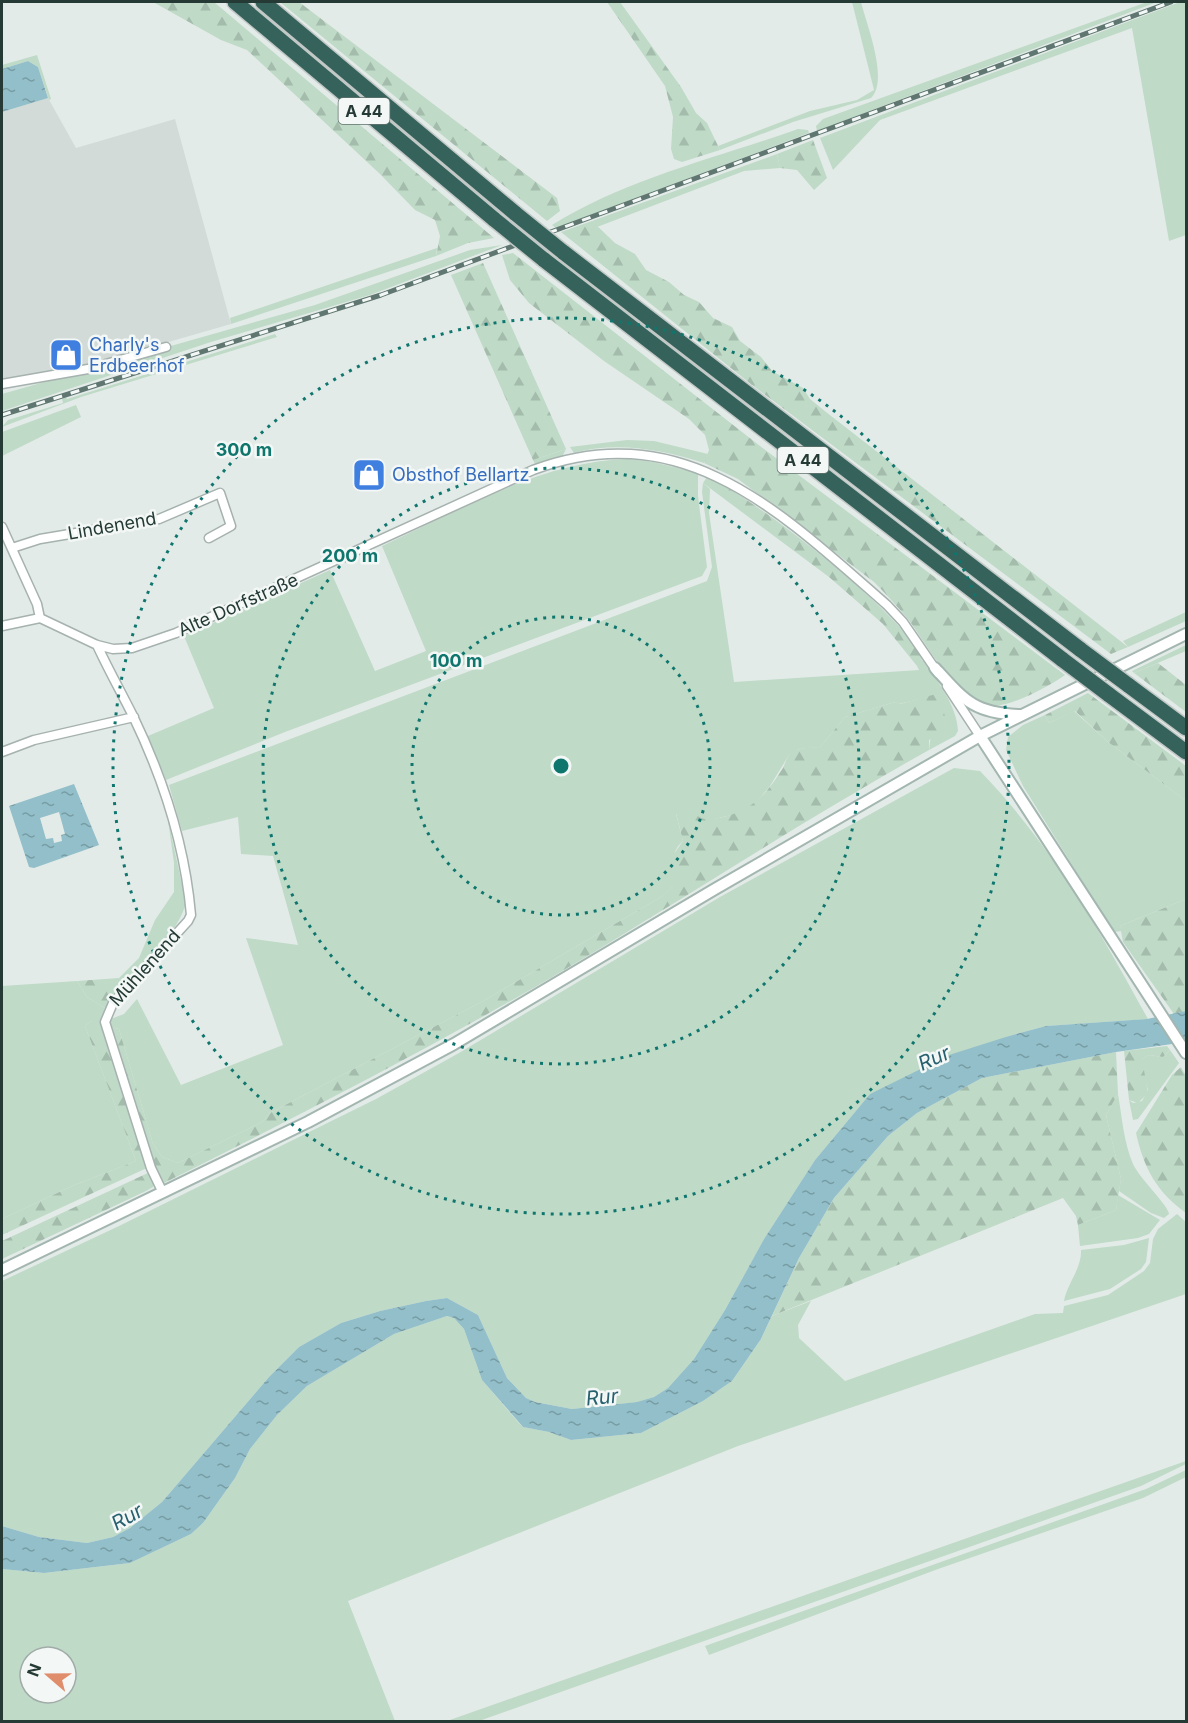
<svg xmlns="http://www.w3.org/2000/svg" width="1188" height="1723" font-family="Inter,sans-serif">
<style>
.built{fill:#d2dbd7}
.grass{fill:#bfdac7;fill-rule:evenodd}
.forest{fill:url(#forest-firs)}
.water{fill:url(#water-ripples);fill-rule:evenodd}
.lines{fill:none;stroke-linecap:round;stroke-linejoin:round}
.street-casing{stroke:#a6b2af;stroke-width:11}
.secondary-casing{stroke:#a3b6b0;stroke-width:14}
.highway-casing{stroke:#c2c8c6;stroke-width:18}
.street{stroke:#fff;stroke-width:8}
.secondary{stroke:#fff;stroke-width:10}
.highway{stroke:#35635b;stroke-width:15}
.rail-casing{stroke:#607671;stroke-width:5}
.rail{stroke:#f3f8f6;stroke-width:3;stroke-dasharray:9;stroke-linecap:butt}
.highway-bridge-casing{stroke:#c2c8c6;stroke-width:18;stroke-linecap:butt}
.highway-bridge{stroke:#35635b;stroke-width:15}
.ring{fill:none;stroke:#0f766e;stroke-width:3;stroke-dasharray:3 6}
.labels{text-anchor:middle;stroke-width:5;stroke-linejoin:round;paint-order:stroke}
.shield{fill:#f3f8f6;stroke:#63736f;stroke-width:1.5}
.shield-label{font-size:16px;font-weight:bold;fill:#253a35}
.shop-label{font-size:18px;fill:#366cbe;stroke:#f3f8f6;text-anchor:start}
.street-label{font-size:18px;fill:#253a35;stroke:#f3f8f6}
.water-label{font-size:20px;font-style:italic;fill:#27606f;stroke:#f3f8f6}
.centre{fill:#0f766e;stroke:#f3f8f6;stroke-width:3}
.ring-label{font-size:18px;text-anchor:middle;font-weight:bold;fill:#0f766e;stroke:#f3f8f6;stroke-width:5;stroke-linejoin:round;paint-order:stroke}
</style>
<defs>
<pattern id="forest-firs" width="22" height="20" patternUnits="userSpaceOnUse" patternTransform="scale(1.5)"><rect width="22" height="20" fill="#bfdac7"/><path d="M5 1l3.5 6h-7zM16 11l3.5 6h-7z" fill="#a4bcac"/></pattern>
<pattern id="water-ripples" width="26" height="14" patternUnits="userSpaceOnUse" patternTransform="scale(1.5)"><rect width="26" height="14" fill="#92bfc9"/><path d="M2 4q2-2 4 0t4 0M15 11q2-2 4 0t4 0" fill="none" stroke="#779ca4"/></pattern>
</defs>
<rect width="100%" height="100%" fill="#e3ebe8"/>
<path class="built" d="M48 98 76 148 175 119 231 324 92 364 2 381V112Z"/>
<path class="grass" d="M852 2H861C867 26 889 80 871 98L793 122 720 150 718 146 810 111 857 100 874 90Z
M1147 2H1157L817 131 816 126 823 119Z
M1180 2H1186V235L1169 241 1132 28 880 120 833 170 820 138Z
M37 55 51 99 49 100 38 67 28 61 2 69V65Z
M798 129 808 130 809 133 556 228 552 225C626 179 716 158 798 129Z
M777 154 780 168 744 171 597 227 592 221Z
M502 245 370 295 211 342 2 411V394L315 305 470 250Z
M437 248 436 256 231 324 230 318Z
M275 334 277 337 81 397 2 427 8 420 63 403 62 399 66 397 67 399Z
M76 405 81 417 2 456V432Z
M627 440 654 441 708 454 704 463C662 450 618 441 574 453L570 447Z
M566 449 562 457 535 464 533 460Z
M629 459 653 462 698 473V496L707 567 702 576 285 732 166 780 148 736 214 708 184 636 330 570 375 671 426 651 382 546C460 510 541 461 629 459Z
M703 483 710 489 709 513 734 682 919 670 917 666 923 660C937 681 957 705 958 731L955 736 929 750 936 695 899 704 895 702 845 717 820 747 799 749 789 755 770 786 755 804 744 812 706 821 676 814 683 841C671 852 672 861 680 875L677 883 661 897 485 1000 270 1113 262 1122 178 1163 162 1157 153 1144 119 1029 109 1027 108 1020 124 1014 137 999 181 1085 283 1045 246 938 298 945 273 856 241 854 238 817 182 831 169 785 707 581 712 567 702 492Z
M1186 612V621L1128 647 1123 641Z
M1186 645V651L1134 673 1132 671Z
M1074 711 1108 742 1186 801V899L1120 926 1122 931 1114 932 1023 786 1006 750 1008 737 1023 725 1045 715 1049 723Z
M954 768 980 771C1050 843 1100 931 1148 1019L1046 1026 1009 1036 870 1094 815 1160 764 1239 725 1310 694 1359 668 1388 654 1397 638 1402 572 1409 535 1402 526 1398 507 1378 478 1315 447 1298 426 1301 380 1311 341 1323 299 1347 269 1377 162 1502 130 1528 113 1537 87 1543 39 1537 2 1526V1281L119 1226 376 1099 459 1053 720 897Z
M168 820 186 903C178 933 146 960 127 984L119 978 139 958 155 920 174 892V863Z
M77 981 87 997 105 1008 101 1021H91L85 1026 136 1161 72 1186 2 1219V986Z
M1170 1050 1179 1063 1138 1119 1133 1120 1129 1100 1133 1103 1142 1101 1148 1090 1141 1066 1142 1059 1149 1055 1163 1057Z
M1118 1094C1122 1118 1124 1143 1133 1164 1140 1179 1168 1205 1169 1214L1164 1218 1151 1213 1119 1191 1121 1179 1106 1115Z
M1118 1195 1160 1220 1149 1234 1138 1238 1080 1246 1078 1225 1116 1210Z
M1177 1214 1186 1222V1294L738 1446 348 1601 395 1721 2 1722V1569L44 1573 130 1563 191 1534 203 1523 235 1478 250 1449 277 1415 307 1386 394 1334 447 1316 454 1318 464 1329 482 1380 518 1422 523 1427 549 1432 571 1440 641 1433 703 1401 732 1381 761 1339 772 1316 811 1301 798 1325 799 1338 845 1381 1035 1314 1063 1313 1064 1306 1108 1295 1144 1271 1150 1263 1153 1239 1158 1229ZM30 1657H66V1693H30Z
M1149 1238 1146 1262 1141 1269 1110 1289 1064 1301C1067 1284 1082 1268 1081 1250L1124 1245Z
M1186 1461V1464L1141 1486 479 1721H447Z
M1186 1470V1477L1143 1498 938 1569 709 1655 705 1646 1146 1489Z"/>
<path class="forest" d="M153 2H214L494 238 468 243 436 256 440 236 435 220 415 210 380 174 247 50 221 40Z
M280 2H299L557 198 560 211 547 221Z
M607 2H620L681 87 696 113 707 123 720 150 682 162 674 159 671 149 673 117 665 86Z
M813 140 827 178 814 190 797 170 780 168 777 154Z
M592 221 615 243 635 254 646 270 669 282 684 295 699 302 713 318 732 327 740 341 761 357 772 371 803 388 810 399 826 412 1128 647 1111 654 752 385 561 232Z
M513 253 760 446 1065 675C1048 687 1005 711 984 705 955 697 926 643 908 619 897 606 886 594 874 582L738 479 704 463 709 450 705 435 689 419 604 361 529 303 510 280 502 255Z
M483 263 566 449 533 460 451 275Z
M707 477C749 494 915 621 923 663L917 666 883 624 829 577 703 483Z
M1158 663 1186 685V712L1134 673Z
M1088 693 1186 766V801L1108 742 1075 711 1049 723 1045 715Z
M936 694 950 728 929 740V750C796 824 669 909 537 986 415 1056 290 1120 164 1183L153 1164 109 1027 119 1029 153 1144 162 1157 178 1163 262 1122 270 1113 485 1000 661 897C688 874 675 883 673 855L683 841 676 813 679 808 691 809C700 821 706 820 719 818 752 811 765 796 783 768 785 764 786 759 789 755 795 747 810 748 820 747L845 717 895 702 900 704Z
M1186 899V1011L1174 1014 1123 942 1120 926Z
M119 978 127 984 105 1008 87 997 77 981Z
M91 1021H101L149 1167 2 1235V1219L72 1186 136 1161 85 1026Z
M1167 1046 1170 1050 1163 1057 1149 1055 1142 1059 1148 1093 1138 1103 1129 1100 1124 1051Z
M1116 1052 1118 1094 1106 1115 1121 1179 1116 1210 1078 1225 1076 1216 1063 1198 772 1316 799 1258 834 1198 888 1136 917 1113 982 1078Z
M1181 1067 1186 1076V1213C1157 1192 1144 1169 1136 1133L1172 1075Z
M150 1172 155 1181 153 1187 146 1191 2 1259V1241Z"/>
<path class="water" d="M28 61 38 67 48 98 2 112V69Z
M74 784 99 845 34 868 29 867 9 806ZM59 812 65 834 61 835 62 841 54 843 53 838 46 839 40 818Z
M1186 1011V1042L1116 1052 982 1078 917 1113 888 1136 834 1198 799 1258 761 1339 732 1381 703 1401 641 1433 571 1440 549 1432 523 1427 482 1380 464 1329 454 1318 447 1316 394 1334 307 1386 277 1415 250 1449 235 1478 203 1523 191 1534 130 1563 44 1573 2 1569V1526L39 1537 87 1543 113 1537 130 1528 162 1502 269 1377 299 1347 341 1323 380 1311 426 1301 447 1298 478 1315 507 1378 526 1398 535 1402 572 1409 637 1402 654 1397 668 1388 694 1359 725 1310 764 1239 815 1160 870 1094 949 1055 1009 1036 1046 1026 1147 1019Z"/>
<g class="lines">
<g class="street-casing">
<path id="street" d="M2 384 88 369 166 347
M2 527 37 604 40 618
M12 548 40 539 159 519 220 493 231 526 209 538
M2 626 40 618 97 645 113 649 132 648 176 633 533 470C683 414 782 513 887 605L903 622 938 673
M97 645C108 669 121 692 133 716 163 778 185 846 191 915L188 921 113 1003 105 1022 151 1168 163 1193
M947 686 980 736
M2 752 34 740 134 717"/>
</g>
<g class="secondary-casing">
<path id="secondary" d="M935 668C965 701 974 713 1020 715
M980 736 1186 1053
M2 1270 308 1122 454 1044 715 889 980 736 1186 634"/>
</g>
<g class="highway-casing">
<path id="highway" d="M235 2 495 220
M263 2 516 214
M563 252 1081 650
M543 259 1063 660
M1128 685 1186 728
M1108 694 1186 752"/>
</g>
<use href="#street" class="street"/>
<use href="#secondary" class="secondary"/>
<use href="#highway" class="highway"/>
<g class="rail-casing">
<path id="rail" d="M2 415 381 295 1171 2"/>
</g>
<use href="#rail" class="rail"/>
<g class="highway-bridge-casing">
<path id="highway-bridge" d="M516 214 563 252
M495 220 543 259
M1081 650 1128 685
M1063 660 1108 694"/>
</g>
<use href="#highway-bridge" class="highway-bridge"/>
</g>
<g class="ring">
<circle cx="561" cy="766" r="149"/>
<circle cx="561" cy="766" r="298"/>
<circle cx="561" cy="766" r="448"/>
</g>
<defs>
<g id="shop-square" transform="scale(1.725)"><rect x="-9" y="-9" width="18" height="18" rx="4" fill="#3f7fe0" stroke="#f3f8f6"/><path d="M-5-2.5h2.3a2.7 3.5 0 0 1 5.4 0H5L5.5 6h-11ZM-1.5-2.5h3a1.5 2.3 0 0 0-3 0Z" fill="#fff"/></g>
</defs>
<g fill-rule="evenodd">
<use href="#shop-square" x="66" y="355"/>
<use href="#shop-square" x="369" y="475"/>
</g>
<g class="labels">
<g class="shield">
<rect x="338.5" y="98" width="51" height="26" rx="4.5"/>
<rect x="777.5" y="447" width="51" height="26" rx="4.5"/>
</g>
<g class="shield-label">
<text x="364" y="117">A 44</text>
<text x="803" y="466">A 44</text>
</g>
<g class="shop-label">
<text x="89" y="351">Charly's<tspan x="89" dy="21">Erdbeerhof</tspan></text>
<text x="392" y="481">Obsthof Bellartz</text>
</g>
<g class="street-label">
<text transform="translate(112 526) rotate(-10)" y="6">Lindenend</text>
<text transform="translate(238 605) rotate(-24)" y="6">Alte Dorfstraße</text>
<text transform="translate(145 968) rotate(-48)" y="6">Mühlenend</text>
</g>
<g class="water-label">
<text transform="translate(934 1058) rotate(-24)" y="7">Rur</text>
<text transform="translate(602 1397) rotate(-5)" y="7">Rur</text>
<text transform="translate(127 1517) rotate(-30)" y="7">Rur</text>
</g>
</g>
<circle cx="561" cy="766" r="9" class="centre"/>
<g class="ring-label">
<text x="244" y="456">300 m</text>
<text x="350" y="562">200 m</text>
<text x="456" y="667">100 m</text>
</g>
<rect width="1188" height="1723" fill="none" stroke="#253a35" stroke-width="6"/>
<g transform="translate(48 1675) rotate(290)"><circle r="28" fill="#f3f8f6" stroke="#a1aca9" stroke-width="1.5"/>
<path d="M0-4.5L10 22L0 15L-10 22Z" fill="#e08d6c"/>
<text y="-9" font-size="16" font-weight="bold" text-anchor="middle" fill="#253a35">N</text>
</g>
</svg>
